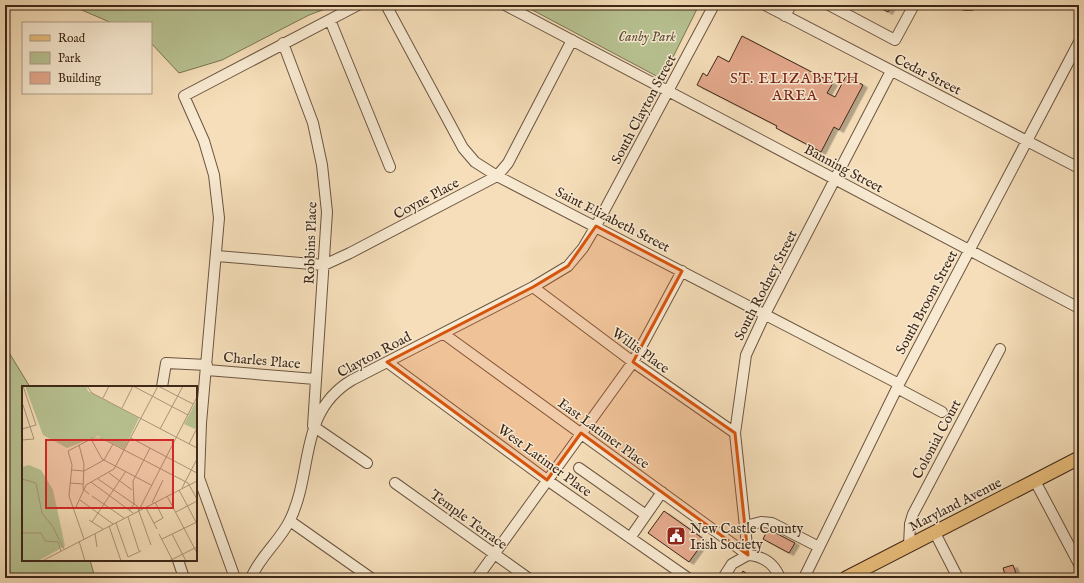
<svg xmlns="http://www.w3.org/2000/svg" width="1084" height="583" font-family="'IM FELL English',serif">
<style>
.green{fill:#b8c292;stroke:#7a7455}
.building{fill:#e4a88c;stroke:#3d2718;filter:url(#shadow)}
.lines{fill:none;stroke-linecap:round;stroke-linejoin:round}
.minor-casing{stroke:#6b5540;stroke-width:12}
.major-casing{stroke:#3d2718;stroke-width:15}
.minor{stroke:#f8ead2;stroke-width:10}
.major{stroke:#eabf7c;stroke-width:13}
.marked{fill:#d7540d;fill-opacity:0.2;stroke:#d7540d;stroke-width:3;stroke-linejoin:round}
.labels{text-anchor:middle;stroke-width:3;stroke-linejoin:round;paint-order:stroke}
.park-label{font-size:14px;font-style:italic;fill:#5c4e36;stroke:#f8ead2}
.street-label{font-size:14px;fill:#3d2718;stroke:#f8ead2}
.poi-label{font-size:14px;fill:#3d2718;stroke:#f8ead2;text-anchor:start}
.neighbourhood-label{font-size:15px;letter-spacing:1px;fill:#7a1f14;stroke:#f8ead2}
.inset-road{fill:none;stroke:#ab9579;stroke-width:1}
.view{fill:#d62828;fill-opacity:0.15;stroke:#d62828;stroke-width:2}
.inset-edge{fill:none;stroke:#3d2718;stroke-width:2}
</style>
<defs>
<filter id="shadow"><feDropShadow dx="4.5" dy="2.5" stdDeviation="0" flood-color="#0004"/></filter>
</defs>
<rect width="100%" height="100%" fill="#f5deb9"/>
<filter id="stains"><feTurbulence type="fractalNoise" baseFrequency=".005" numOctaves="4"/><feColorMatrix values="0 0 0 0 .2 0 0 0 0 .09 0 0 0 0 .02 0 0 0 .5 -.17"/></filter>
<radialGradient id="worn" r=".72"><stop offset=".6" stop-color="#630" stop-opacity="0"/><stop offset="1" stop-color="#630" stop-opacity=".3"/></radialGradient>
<path class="green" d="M70 5H336L309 15 222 60 179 73 151 43V23H112Z
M523 5H699L662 79Z
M5 346 30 387H23V560H90L95 578H5Z"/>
<path class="building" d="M875 5H892L888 12Z
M742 36 833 83 827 93 835 97 846 76 863 85 839 130 834 127 821 152 776 128 777 126 697 85 703 73 707 76 718 56 729 62Z
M664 511 705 540 689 562 648 533Z
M768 529 795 543 789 553 763 539Z
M1013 565 1017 576 1021 574 1023 578H1006L1003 568Z
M743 571 753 578H738Z"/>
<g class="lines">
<g class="minor-casing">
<path id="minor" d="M386 5 463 148 475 162 497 176 899 384
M505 5 1079 308
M765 5 1079 168
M829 5 895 40 914 5
M965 5H971
M785 16 791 5
M330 20 390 167
M283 43 313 123 322 165 327 212 313 426 367 463
M217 256 324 265 350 253 497 176 508 163 572 40
M533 287 633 362 735 433
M444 334 748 555
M387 362 547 480 688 578
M207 370 315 379
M162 387 166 363 207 365
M897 388 942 412
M579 468 646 515
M1035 481 1079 564
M395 483 528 578
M290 521 371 578
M745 526 761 522 772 523 819 547
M935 533 958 578
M630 538 662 492
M909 546 910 524 913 514 1000 349
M748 555 735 433 746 355 765 314 891 71
M178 560 184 578
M235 578 199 478 201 423 219 218 214 175 204 141 184 96 358 5
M251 578C260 556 280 541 290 520 314 470 298 412 352 380L533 287 568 266 583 248 596 226 714 5
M477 578 633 362 682 271
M723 578 732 564 748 555C763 556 774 563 780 578
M804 578 899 384 1079 42"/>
</g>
<g class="major-casing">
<path id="major" d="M846 578 1079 458"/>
</g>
<use href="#minor" class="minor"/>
<use href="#major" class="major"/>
</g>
<path class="marked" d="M596 226 682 271 633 362 735 433 748 555 581 433 547 480 387 362 533 287 568 266Z"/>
<defs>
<g id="civic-square" transform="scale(1)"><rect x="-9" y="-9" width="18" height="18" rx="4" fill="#8f2418" stroke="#f8ead2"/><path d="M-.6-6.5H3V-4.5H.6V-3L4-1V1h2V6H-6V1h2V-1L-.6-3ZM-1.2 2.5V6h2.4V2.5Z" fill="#fff"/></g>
</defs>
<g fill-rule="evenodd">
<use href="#civic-square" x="676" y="536"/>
</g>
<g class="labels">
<g class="park-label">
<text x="647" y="41">Canby Park</text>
</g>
<g class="street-label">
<text transform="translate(928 74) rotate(27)" y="5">Cedar Street</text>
<text transform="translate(643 109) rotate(-62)" y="5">South Clayton Street</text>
<text transform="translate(844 168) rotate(28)" y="5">Banning Street</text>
<text transform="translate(426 198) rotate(-28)" y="5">Coyne Place</text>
<text transform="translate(613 219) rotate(27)" y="5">Saint Elizabeth Street</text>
<text transform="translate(310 243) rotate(-88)" y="5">Robbins Place</text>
<text transform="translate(765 285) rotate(-63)" y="5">South Rodney Street</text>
<text transform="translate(926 302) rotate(-62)" y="5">South Broom Street</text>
<text transform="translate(641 350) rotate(36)" y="5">Willis Place</text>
<text transform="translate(374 354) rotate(-28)" y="5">Clayton Road</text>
<text transform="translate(262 360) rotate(5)" y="5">Charles Place</text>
<text transform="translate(604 433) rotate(36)" y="5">East Latimer Place</text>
<text transform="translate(936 439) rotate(-62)" y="5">Colonial Court</text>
<text transform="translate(545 460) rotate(36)" y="5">West Latimer Place</text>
<text transform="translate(955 504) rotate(-27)" y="5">Maryland Avenue</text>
<text transform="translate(469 519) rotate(36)" y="5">Temple Terrace</text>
</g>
<g class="poi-label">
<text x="690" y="533">New Castle County<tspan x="690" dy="16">Irish Society</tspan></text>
</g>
<g class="neighbourhood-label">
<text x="795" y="83">ST. ELIZABETH<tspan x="795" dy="17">AREA</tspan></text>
</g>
</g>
<g transform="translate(22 386)">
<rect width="175" height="175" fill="#f5deb9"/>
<path d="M3 0H64L66 5 117 32 102 63 76 50 45 62 21 49ZM175 14V44L162 38ZM7 79 19 84 31 104 43 160 16 175H0V81Z" fill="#b8c292"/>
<path class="inset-road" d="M65 0 70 7 175 62M136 0 171 18M81 12 87 0M0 16 12 53 0 54M100 22 111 0 166 29M0 43 14 39 1 0M138 43 161 0M109 52 175 87M69 53 80 73 129 99M167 58 174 44M57 59 62 78 61 103 67 108M50 84 62 85 82 74 91 58M87 87 110 104M0 93 14 97 20 127 31 141 42 163M76 93 115 120 129 159M69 96 111 127M48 97 61 98M160 102 175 73M157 104 175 138M70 110 102 132M145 110 175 167M58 114 91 138M130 117 141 94M124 122 135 143M53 123 64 99 92 83 136 0M108 124 112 118 111 95 128 62M117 124 175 11M154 126 175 115M106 131 117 165M67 134 81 143M70 136 104 85M94 137 106 171 119 165M132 137 141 132 133 116M87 140 99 175M0 147H19L23 155 36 156 39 165M73 148 75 161M137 148 151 175M150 148 164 175M62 153 47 110 50 79 46 65 71 52H79L166 97 175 113M140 153 175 136M57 155 63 175M20 175 175 95M147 175 175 161"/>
<path class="view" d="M24 54H151V122H24Z"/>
<rect width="175" height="175" class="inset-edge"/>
</g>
<rect width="1084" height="583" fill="none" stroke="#f5deb9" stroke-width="20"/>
<rect x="6" y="6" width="1072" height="571" fill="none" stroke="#3d2718" stroke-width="2"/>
<rect x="10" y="10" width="1064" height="563" fill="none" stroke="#3d2718"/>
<rect x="22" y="22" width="130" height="72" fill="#f8ead2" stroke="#ad9c88"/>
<rect x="30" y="35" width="20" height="6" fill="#eabf7c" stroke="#ad9c88"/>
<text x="58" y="42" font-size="12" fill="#3d2718">Road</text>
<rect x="30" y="52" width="20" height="12" fill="#b8c292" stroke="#ad9c88"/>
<text x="58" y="62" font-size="12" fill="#3d2718">Park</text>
<rect x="30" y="72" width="20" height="12" fill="#e4a88c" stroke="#ad9c88"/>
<text x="58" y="82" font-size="12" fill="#3d2718">Building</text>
<rect width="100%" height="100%" filter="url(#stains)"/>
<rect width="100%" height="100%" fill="url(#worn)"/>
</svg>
